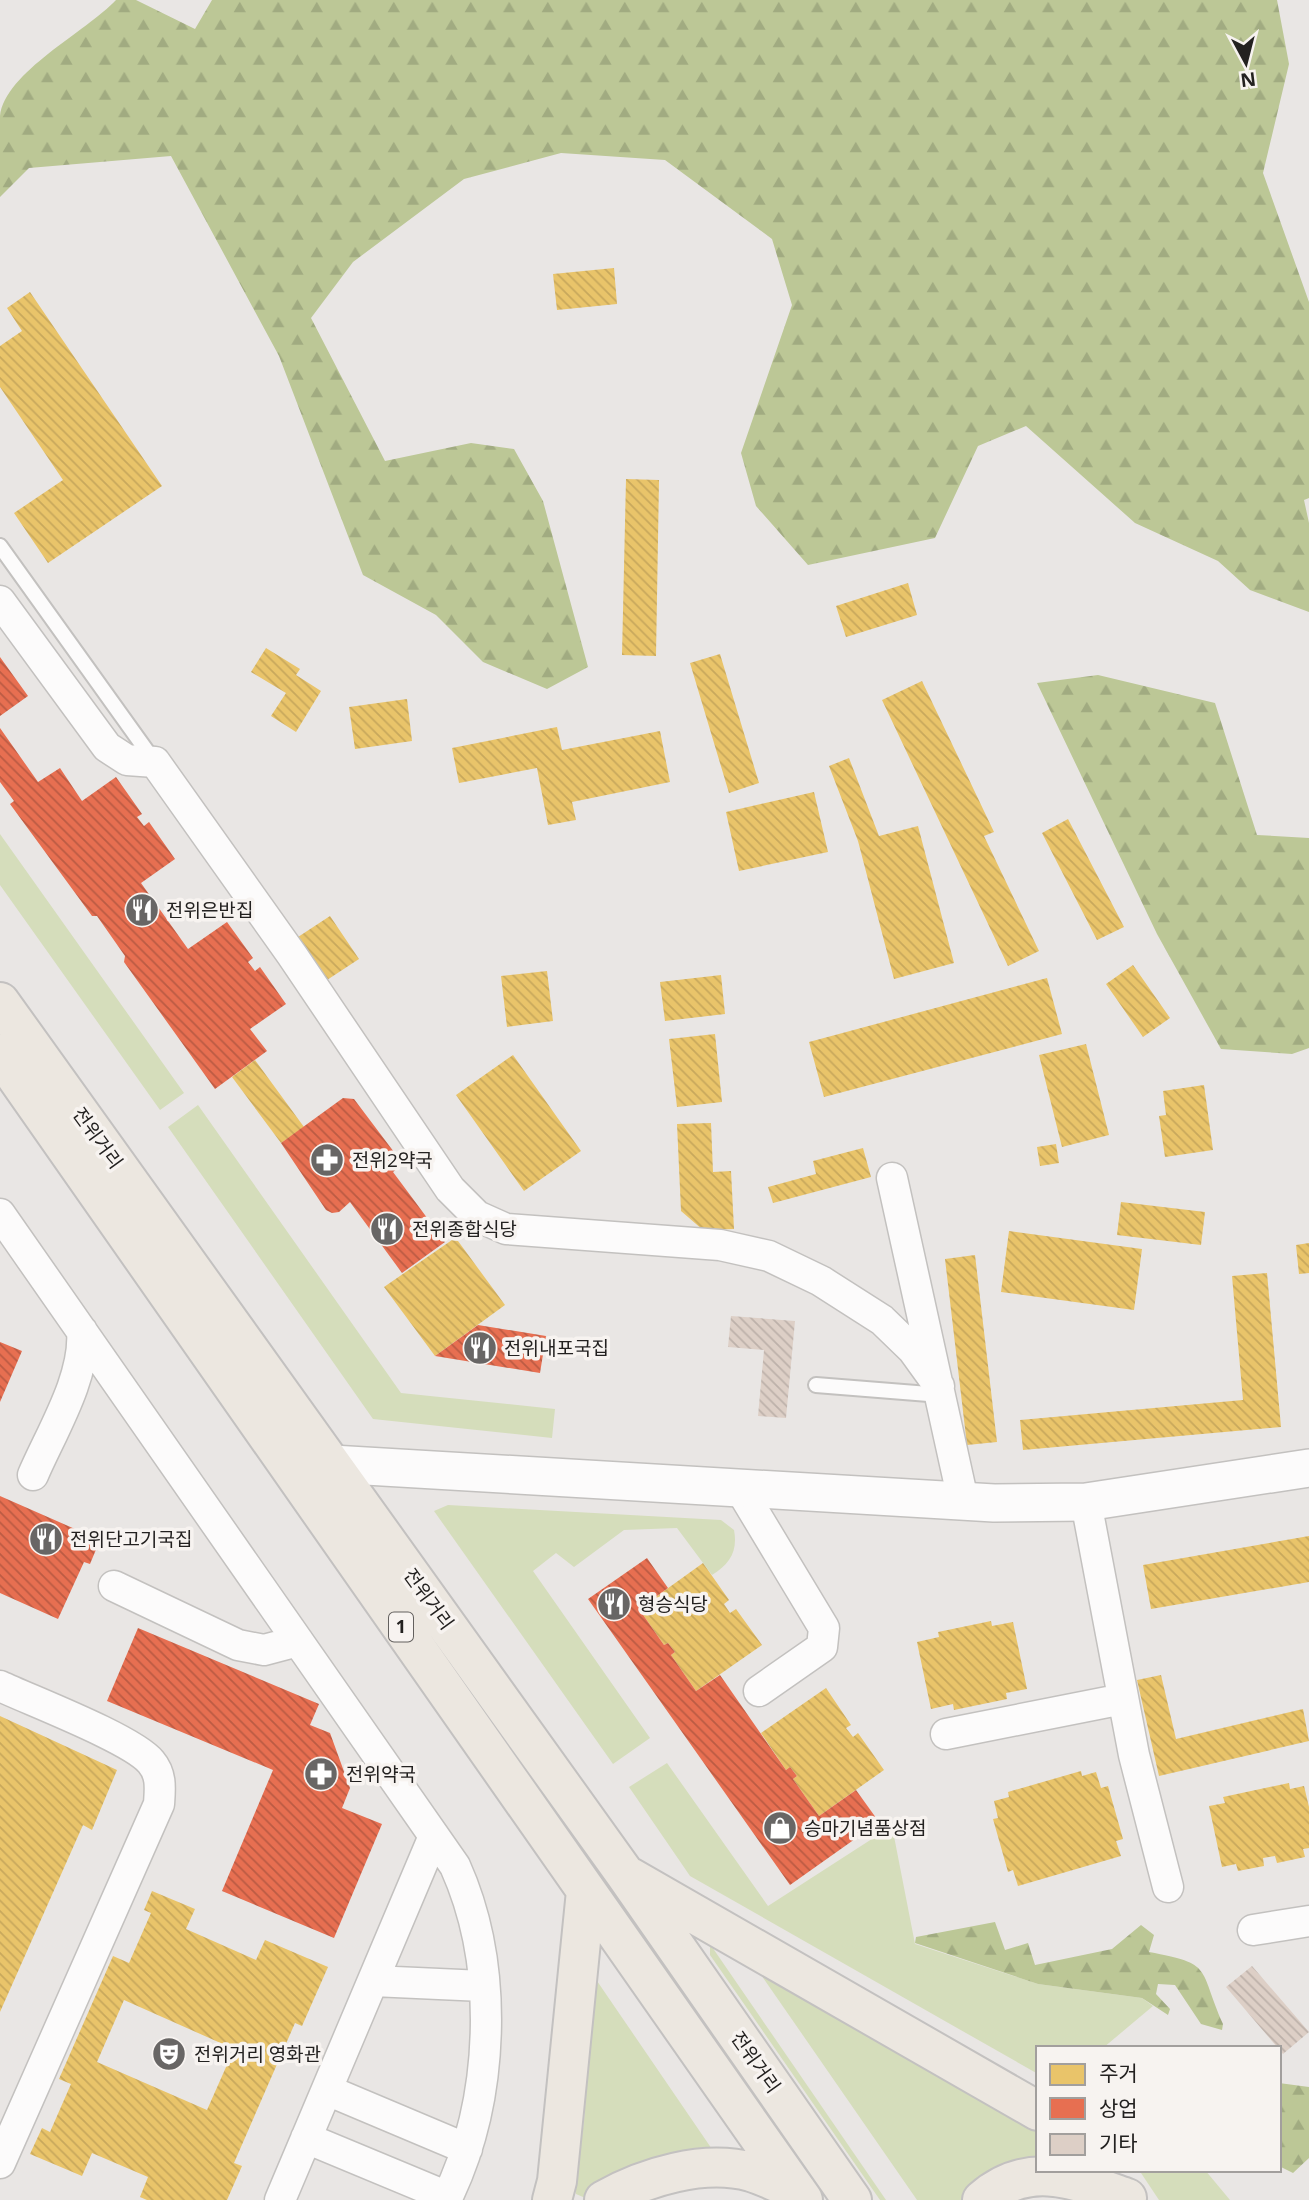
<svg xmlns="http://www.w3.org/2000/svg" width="1309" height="2200" font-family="'Open Sans','Noto Sans KR',sans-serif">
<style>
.green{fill:#d5ddbb}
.forest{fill:url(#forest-firs)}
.homes{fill:url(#homes-back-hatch);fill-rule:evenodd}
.shops{fill:url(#shops-back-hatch)}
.building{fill:url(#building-back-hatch)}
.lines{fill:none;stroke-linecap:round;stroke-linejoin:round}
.service-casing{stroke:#c3c1bf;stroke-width:18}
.minor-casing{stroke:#c3c1bf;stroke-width:33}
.tertiary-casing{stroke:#c3c1bf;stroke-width:40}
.primary-casing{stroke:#c3c1c0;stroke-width:42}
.service{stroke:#fcfbfb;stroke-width:14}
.minor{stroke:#fcfbfb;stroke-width:30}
.tertiary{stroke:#fcfbfb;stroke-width:37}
.primary{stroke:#ece7e0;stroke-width:38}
.labels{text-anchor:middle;stroke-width:7;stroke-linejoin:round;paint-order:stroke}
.shield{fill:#f7f3f0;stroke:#63605e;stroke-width:2}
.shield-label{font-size:18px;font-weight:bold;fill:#232120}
.poi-label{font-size:19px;fill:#232120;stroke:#f7f3f0;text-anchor:start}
.street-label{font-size:19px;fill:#232120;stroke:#f7f3f0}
</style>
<defs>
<pattern id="forest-firs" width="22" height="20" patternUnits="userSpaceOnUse" patternTransform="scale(1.75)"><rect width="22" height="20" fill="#bcc796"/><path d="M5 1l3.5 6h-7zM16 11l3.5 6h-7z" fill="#a1ab81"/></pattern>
<pattern id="homes-back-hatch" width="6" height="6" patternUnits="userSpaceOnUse" patternTransform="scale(1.75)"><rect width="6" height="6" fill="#e9c46a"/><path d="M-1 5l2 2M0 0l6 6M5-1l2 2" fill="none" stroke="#c8a85c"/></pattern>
<pattern id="shops-back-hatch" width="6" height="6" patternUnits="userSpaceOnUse" patternTransform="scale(1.75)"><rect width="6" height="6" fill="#e76f51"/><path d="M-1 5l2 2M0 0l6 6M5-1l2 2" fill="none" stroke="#bb5b43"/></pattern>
<pattern id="building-back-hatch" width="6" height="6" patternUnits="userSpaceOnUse" patternTransform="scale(1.75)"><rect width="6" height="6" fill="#ddcfc6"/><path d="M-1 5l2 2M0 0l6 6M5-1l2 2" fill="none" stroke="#bdb1aa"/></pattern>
</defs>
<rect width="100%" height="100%" fill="#e9e6e4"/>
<path class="green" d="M0 834 184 1093 160 1110 0 885Z
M198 1105 401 1393 555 1409 552 1438 373 1419 168 1127Z
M448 1505 721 1520 734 1530C738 1551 730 1564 712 1575L677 1528 624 1530 574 1567 556 1553 533 1571 650 1738 613 1764 434 1511Z
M667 1763 768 1906 892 1826 915 1944 1038 1984 1142 1998 1153 2006 1103 2048H1038V2074L690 1876 629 1787Z
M710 1944 886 2200H880L710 1955Z
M748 1956 1038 2122V2164L963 2200H917Z
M595 1978 716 2155 583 2197 576 2194 575 2189 584 2121Z
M1145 2170H1205L1230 2200H1159L1141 2173Z"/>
<path class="forest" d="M116 0H136L195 29 212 0H1277L1289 64 1263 173 1309 302V498L1304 500 1309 523V612L1250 590 1218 561 1135 523 1026 426 978 446 935 538 808 565 756 506 741 453 792 305 772 239 665 160 561 153 464 179 353 262 311 318 385 461 471 443 514 449 543 501 588 667 547 689 483 662 436 615 363 575 279 356 171 156 29 168 0 197C0 171 0 142 0 116 5 72 86 32 116 0Z
M1098 675 1215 703 1257 835 1309 838V1048L1292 1054 1221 1049 1157 934 1037 683Z
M995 1922 1005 1950 1028 1943 1035 1965 1112 1949 1141 1925 1154 1935 1149 1952C1214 1964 1198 1967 1223 2024L1222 2030 1201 2024 1175 1985 1158 1984 1156 1994 1170 2009 1168 2015 1142 1998 1038 1984 915 1943 916 1937Z
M1279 2083 1309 2087V2158L1293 2173 1279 2166Z"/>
<path class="homes" d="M614 268 617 304 557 310 553 274Z
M30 292 162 486 48 563 14 513 63 480 0 387V346L22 331 7 308Z
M626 479 659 480 656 656 622 655Z
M908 583 917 615 846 637 836 606Z
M266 648 300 669 296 675 321 691 296 732 271 716 286 693 251 672Z
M720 654 759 783 729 793 690 663Z
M922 681 994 832 984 836 1039 951 1008 966 882 700Z
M407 699 412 741 355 749 349 707Z
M557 727 562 750 660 731 670 782 572 802 576 820 548 825 537 768 459 783 452 748Z
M849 758 879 836 918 826 954 963 894 979 858 841 829 766Z
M814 792 828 852 739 871 726 812Z
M1068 819 1124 927 1097 940 1042 833Z
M330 916 359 959 327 980 298 937Z
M1133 965 1170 1018 1143 1037 1106 984Z
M547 971 553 1021 507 1027 501 976Z
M721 975 725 1014 665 1021 660 982Z
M1047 978 1062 1034 824 1097 809 1042Z
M715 1034 722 1102 677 1107 669 1039Z
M1086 1044 1109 1135 1062 1147 1039 1055Z
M513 1055 581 1151 524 1191 456 1095Z
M255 1060 304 1127 281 1143 232 1077Z
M1204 1085 1213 1150 1165 1157 1159 1116 1166 1115 1163 1091Z
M711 1123 713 1172 731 1171 734 1229 703 1230 681 1211 677 1124Z
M1056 1144 1059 1163 1040 1166 1037 1147Z
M863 1148 871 1177 773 1203 768 1187 816 1174 813 1161Z
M1121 1202 1205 1212 1201 1245 1117 1235Z
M1009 1231 1142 1249 1134 1310 1001 1292Z
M452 1240 458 1241 505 1305 435 1356 384 1287Z
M1309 1243V1273L1299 1274 1296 1245Z
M975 1255 997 1442 967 1445 945 1259Z
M1267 1273 1281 1427 1023 1450 1020 1420 1243 1400 1232 1276Z
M1309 1536V1582L1151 1609 1143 1565Z
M703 1563 729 1600 724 1604 730 1613 736 1609 762 1645 696 1691 671 1655 675 1652 668 1643 664 1645 639 1609Z
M991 1621 992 1626 1013 1622 1027 1689 1006 1693 1007 1699 954 1710 953 1704 931 1709 917 1642 939 1637 938 1632Z
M1161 1675 1176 1739 1303 1709 1309 1741 1159 1776 1137 1680Z
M826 1688 851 1725 846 1728 853 1737 858 1733 884 1770 819 1816 793 1779 797 1776 790 1767 786 1770 761 1733Z
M0 1716 117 1770 92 1830 83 1825 0 2012Z
M1081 1771 1082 1776 1096 1772 1101 1788 1108 1786 1123 1839 1116 1841 1121 1856 1018 1886 1013 1870 1008 1872 993 1819 998 1818 994 1801 1009 1797 1008 1792Z
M1289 1783 1290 1789 1304 1786 1309 1807V1848L1303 1849 1305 1857 1277 1863 1275 1856 1263 1858 1264 1866 1238 1871 1236 1864 1222 1867 1209 1806 1225 1803 1223 1797Z
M152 1891 195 1909 186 1929 256 1960 265 1940 328 1967 302 2026 295 2023 234 2163 242 2166 227 2200H147L140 2197 148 2177 92 2153 82 2176 30 2154 42 2128 50 2132 71 2084 59 2079 113 1956 129 1963 151 1913 144 1910ZM124 2000 234 2049 207 2110 97 2062Z"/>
<path class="shops" d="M0 657 28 696 0 716Z
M0 728 38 782 60 768 82 801 116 777 142 814 137 817 144 826 149 822 175 859 141 883 188 949 227 922 253 958 248 962 255 971 260 967 286 1004 250 1029 267 1051 215 1089 124 962 125 956 97 916H92L10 804 14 801 0 782Z
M343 1098 354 1099 403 1164 393 1172 445 1242 402 1273 350 1202 339 1212 332 1213 326 1210 281 1143Z
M478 1325 546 1336 540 1373 435 1356Z
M0 1342 22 1351 0 1402Z
M0 1496 100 1540 90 1564 84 1562 58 1619 0 1593Z
M647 1558 668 1588 639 1609 664 1645 668 1643 675 1652 671 1655 696 1691 720 1675 786 1770 790 1767 797 1776 793 1779 819 1816 856 1790 879 1822 790 1885 588 1599Z
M138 1628 319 1704 310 1725 330 1733 350 1788 342 1808 382 1824 334 1938 222 1891 273 1770 107 1701Z"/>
<path class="building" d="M731 1316 795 1321 786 1418 758 1416 764 1350 728 1347Z
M1252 1966 1309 2032 1283 2054 1226 1987Z"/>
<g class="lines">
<g class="service-casing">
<path id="service" d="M0 546 154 761
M816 1385 941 1395"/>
</g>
<g class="minor-casing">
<path id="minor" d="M0 601 107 747 127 760 155 762 292 955 450 1189 477 1216 506 1229 720 1245 769 1256 821 1281 882 1320 913 1350 939 1386
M892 1178 963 1500
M0 1214 455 1866C500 1966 495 2101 446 2200
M33 1475C51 1433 86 1377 82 1331
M739 1487 824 1628 822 1647 759 1691
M1086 1502 1134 1755 1168 1887
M114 1586 238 1645 264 1650 298 1641
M0 1686C32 1701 132 1739 151 1762 162 1775 160 1789 159 1804L0 2163
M946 1734 1123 1699
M1253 1930 1309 1921
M373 1981 483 1986
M327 2090 467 2149
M306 2138 448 2197
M280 2200 434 1836"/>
</g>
<g class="tertiary-casing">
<path id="tertiary" d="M332 1464 994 1503 1086 1502 1309 1468"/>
</g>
<g class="primary-casing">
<path id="primary" d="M0 1002 625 1874 852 2200
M0 1054 803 2200
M630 1877 1038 2111
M552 2200 557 2181 586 1891
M604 2200C645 2177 704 2159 751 2172 767 2177 782 2185 797 2191
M982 2200C1029 2159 1076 2180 1127 2198"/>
</g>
<use href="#service" class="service"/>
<use href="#minor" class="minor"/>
<use href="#tertiary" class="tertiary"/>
<use href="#primary" class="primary"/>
</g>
<defs>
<g id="restaurant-disc" transform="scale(1.75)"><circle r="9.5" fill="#686665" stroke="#f7f3f0"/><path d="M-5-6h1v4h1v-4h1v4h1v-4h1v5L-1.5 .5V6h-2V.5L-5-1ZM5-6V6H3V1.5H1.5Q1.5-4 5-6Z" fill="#fff"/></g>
<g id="pharmacy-disc" transform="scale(1.75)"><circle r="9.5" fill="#686665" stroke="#f7f3f0"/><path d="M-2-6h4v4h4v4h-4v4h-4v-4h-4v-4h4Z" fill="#fff"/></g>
<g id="shop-disc" transform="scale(1.75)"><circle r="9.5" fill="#686665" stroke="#f7f3f0"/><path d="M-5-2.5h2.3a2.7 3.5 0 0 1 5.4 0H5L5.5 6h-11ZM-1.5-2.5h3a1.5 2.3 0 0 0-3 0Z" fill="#fff"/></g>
<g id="theatre-disc" transform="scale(1.75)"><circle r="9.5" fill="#686665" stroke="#f7f3f0"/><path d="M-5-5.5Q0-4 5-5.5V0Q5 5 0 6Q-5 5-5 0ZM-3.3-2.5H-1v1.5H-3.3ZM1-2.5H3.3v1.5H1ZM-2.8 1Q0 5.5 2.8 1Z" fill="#fff"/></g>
</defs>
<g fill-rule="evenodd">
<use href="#restaurant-disc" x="142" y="910"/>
<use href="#pharmacy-disc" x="327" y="1160"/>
<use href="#restaurant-disc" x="387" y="1229"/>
<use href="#restaurant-disc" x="480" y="1348"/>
<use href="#restaurant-disc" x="46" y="1539"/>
<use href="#restaurant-disc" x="614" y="1604"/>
<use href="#pharmacy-disc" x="321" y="1774"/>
<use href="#shop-disc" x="780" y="1828"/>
<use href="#theatre-disc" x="169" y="2054"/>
</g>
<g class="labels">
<rect class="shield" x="389" y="1612.5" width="24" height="29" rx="5"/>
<g class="shield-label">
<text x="401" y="1633">1</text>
</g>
<g class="poi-label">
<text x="166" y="917">전위은반집</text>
<text x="352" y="1167">전위2약국</text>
<text x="412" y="1236">전위종합식당</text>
<text x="504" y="1355">전위내포국집</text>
<text x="70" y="1546">전위단고기국집</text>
<text x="638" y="1611">형승식당</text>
<text x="346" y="1781">전위약국</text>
<text x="804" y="1835">승마기념품상점</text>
<text x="194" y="2061">전위거리 영화관</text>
</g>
<g class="street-label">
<text transform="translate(98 1138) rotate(54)" y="7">전위거리</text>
<text transform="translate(429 1599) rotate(54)" y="7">전위거리</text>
<text transform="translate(756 2062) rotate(55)" y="7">전위거리</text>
</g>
</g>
<rect x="1036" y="2046" width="245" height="126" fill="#f7f3f0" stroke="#a29f9d" stroke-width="2"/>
<rect x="1050" y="2064" width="35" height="21" fill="#e9c46a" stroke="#a29f9d" stroke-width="2"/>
<text x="1099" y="2081" font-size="21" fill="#232120">주거</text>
<rect x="1050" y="2098" width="35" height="21" fill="#e76f51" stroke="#a29f9d" stroke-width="2"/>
<text x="1099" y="2116" font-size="21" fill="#232120">상업</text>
<rect x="1050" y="2134" width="35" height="21" fill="#ddcfc6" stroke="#a29f9d" stroke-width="2"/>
<text x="1099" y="2151" font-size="21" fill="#232120">기타</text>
<g transform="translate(1246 63) rotate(173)" stroke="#f7f3f0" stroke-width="5" paint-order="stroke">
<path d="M0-5L12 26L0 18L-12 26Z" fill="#232120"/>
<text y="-10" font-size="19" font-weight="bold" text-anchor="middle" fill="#232120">N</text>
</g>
</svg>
